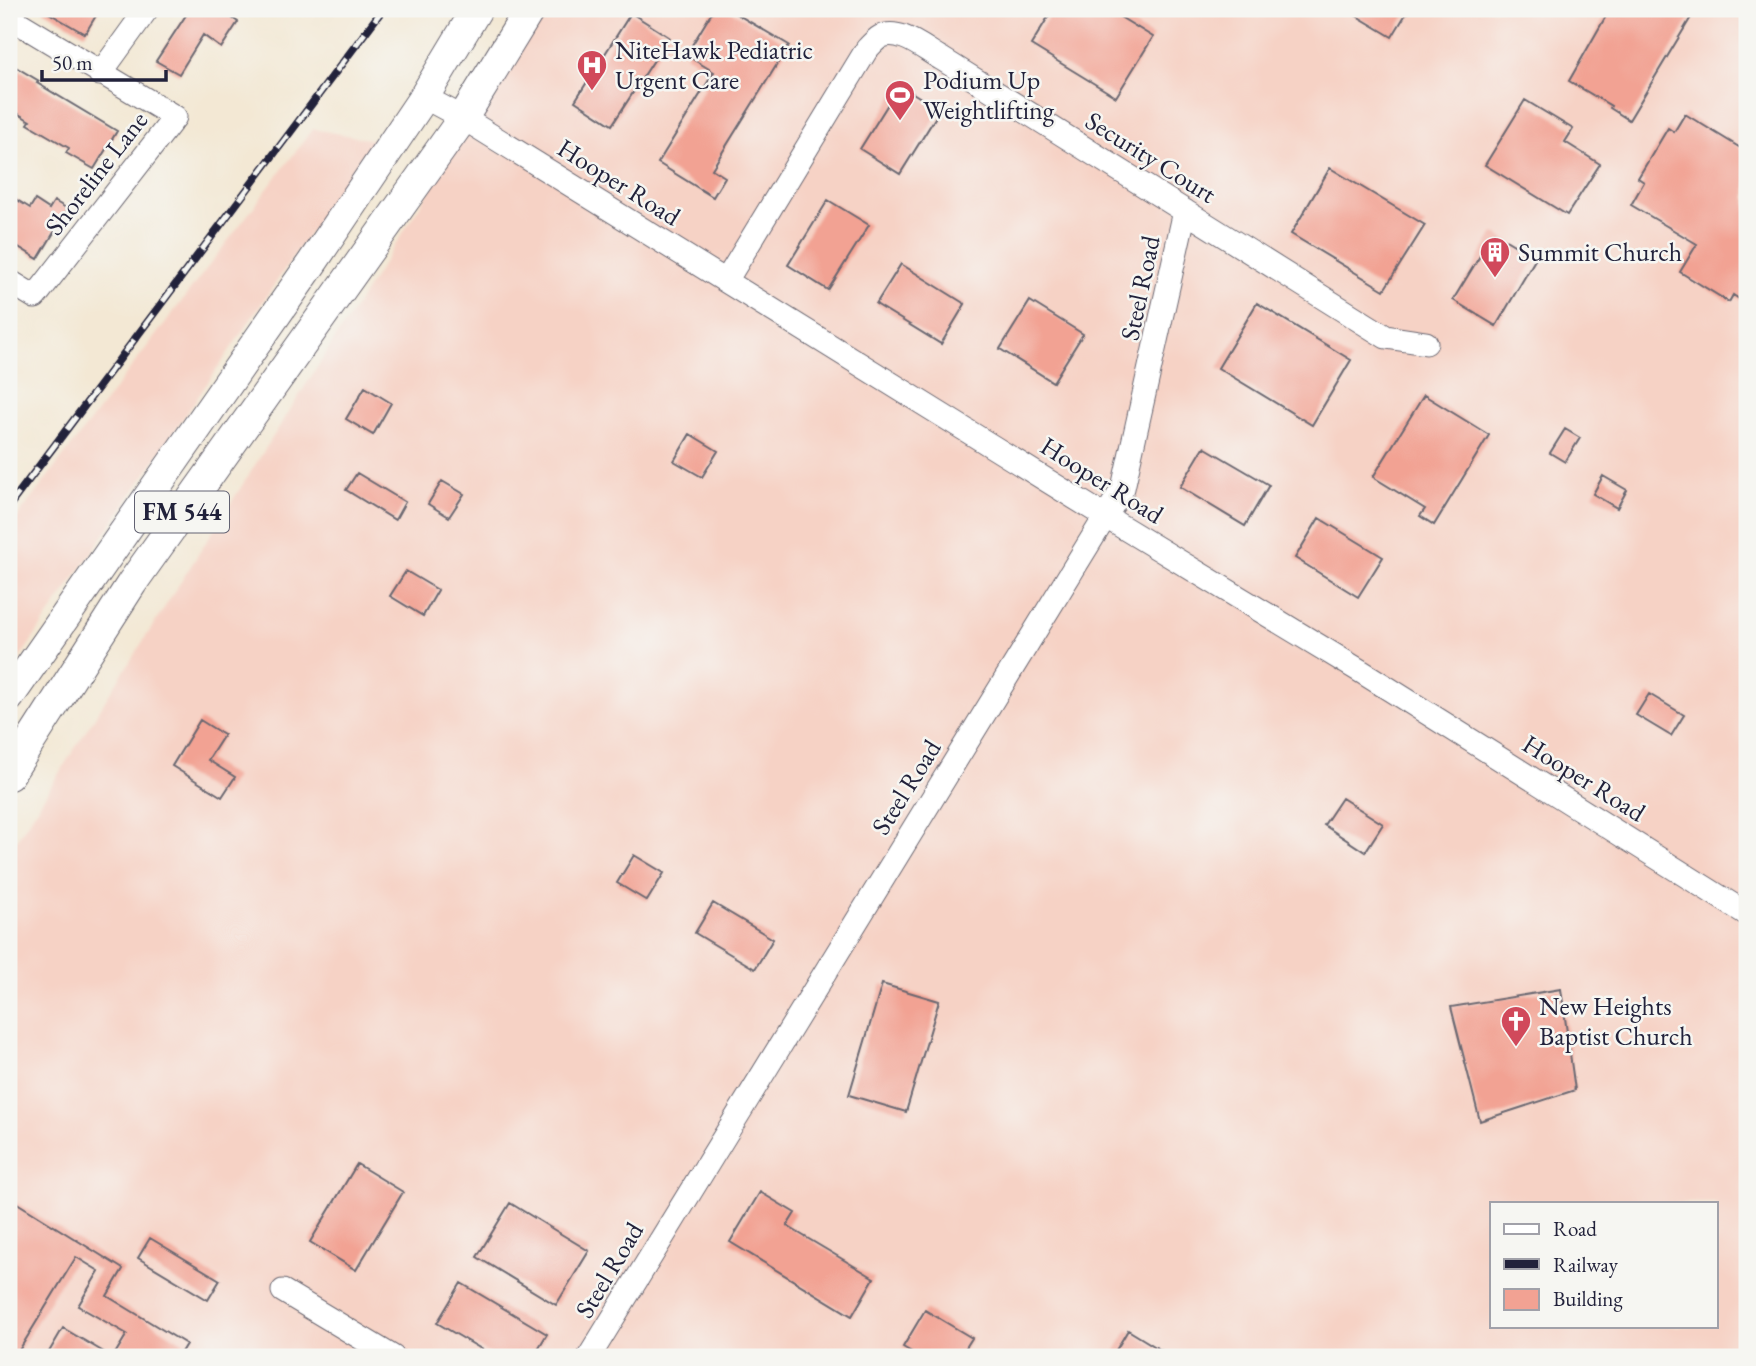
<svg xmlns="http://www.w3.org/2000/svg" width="1756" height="1366" font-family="'EB Garamond',serif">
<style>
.built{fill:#f6d2c5;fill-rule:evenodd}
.building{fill:#f2a293}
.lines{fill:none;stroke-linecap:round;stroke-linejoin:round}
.minor-casing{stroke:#6b6771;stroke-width:25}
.major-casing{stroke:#6b6771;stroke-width:32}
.minor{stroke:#fff;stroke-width:23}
.major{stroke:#fff;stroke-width:30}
.rail-casing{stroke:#22223b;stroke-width:8}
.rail{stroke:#f6f6f2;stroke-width:5;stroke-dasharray:16;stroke-linecap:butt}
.labels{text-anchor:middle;stroke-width:5;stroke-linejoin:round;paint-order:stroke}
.shield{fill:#f6f6f2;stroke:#626272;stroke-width:2}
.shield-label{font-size:24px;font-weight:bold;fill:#22223b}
.poi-label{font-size:26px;fill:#22223b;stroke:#f6f6f2;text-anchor:start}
.street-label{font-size:26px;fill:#22223b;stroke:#f6f6f2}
</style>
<rect width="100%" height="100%" fill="#f6f6f2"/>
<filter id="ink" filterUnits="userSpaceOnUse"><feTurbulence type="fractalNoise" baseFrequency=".0143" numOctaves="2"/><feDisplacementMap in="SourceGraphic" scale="14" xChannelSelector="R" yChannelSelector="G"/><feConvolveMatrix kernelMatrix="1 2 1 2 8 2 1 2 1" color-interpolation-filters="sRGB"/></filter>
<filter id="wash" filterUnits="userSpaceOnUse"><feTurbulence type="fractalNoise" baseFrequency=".00686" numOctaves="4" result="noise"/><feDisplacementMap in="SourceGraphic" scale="28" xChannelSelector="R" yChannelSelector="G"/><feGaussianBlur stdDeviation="1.57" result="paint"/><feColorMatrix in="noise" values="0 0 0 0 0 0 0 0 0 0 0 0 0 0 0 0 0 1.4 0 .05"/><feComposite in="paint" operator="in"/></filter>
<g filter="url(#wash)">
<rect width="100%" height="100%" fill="#f3e8d4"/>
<path class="built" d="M545 9H1747V1357H9V852ZM1492 1203H1716V1326H1492Z
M313 129 373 140 9 674V528Z"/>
<g id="blocks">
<path class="building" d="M42 9H100L85 34Z
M190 9H219L238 22 221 48 203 35 179 74 156 61Z
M714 9H728L789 45 712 169 725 177 713 197 658 163 714 72 686 55Z
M1053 9H1107L1153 37 1116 97 1031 45Z
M1345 9H1409L1392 37Z
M1610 9H1696L1629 120 1610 108 1611 106 1569 81Z
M631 13 669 37 612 125 575 101Z
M9 63 39 81 37 83 117 131 94 169 66 153 69 148 28 124 30 121 9 108Z
M900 85 940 110 900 174 860 149Z
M1525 100 1573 129 1565 142 1600 164 1567 215 1485 165Z
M1685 114 1747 152V304L1733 295 1729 302 1680 272 1697 244 1631 205 1644 182 1638 178 1668 128 1674 132Z
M1330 168 1425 225 1384 290 1291 234Z
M9 195 30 208 35 200 49 209 54 201 68 209 38 259 9 241Z
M828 200 869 225 828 290 788 265Z
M1494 233 1536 258 1496 326 1453 300Z
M901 264 965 304 941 344 876 304Z
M1030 301 1083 334 1053 382 1000 349Z
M1257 303 1351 360 1312 425 1218 368Z
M365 387 391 403 373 435 346 419Z
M1424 395 1489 435 1434 525 1420 516 1425 509 1373 477Z
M1565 429 1580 438 1565 462 1550 453Z
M690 434 718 451 702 477 674 461Z
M1204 447 1269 485 1245 526 1180 487Z
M357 473 405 502 395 520 346 490Z
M1603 476 1627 490 1617 508 1593 494Z
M442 481 464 494 449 517 428 504Z
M1319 518 1383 557 1358 597 1295 558Z
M406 571 438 590 423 616 390 596Z
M1649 694 1684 715 1671 736 1636 715Z
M200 720 224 735 208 760 235 777 222 797 172 766Z
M1342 798 1383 824 1365 852 1324 825Z
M634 855 664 873 647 901 617 883Z
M713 903 773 939 755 969 695 933Z
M882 984 939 1001 906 1112 849 1095Z
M1561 989 1575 1090 1480 1121 1451 1007Z
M357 1164 403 1192 356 1270 310 1242Z
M760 1192 795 1213 787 1226 874 1278 852 1316 730 1242Z
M9 1198 123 1269 107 1296 186 1344 178 1357H113L127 1334 78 1306 99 1271 76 1257 15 1357H9Z
M510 1203 589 1251 556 1305 477 1257Z
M150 1238 220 1280 208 1300 138 1258Z
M461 1283 547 1334 533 1357H495L437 1323Z
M925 1310 972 1338 960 1357H920L903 1347Z
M63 1328 112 1357H46Z
M1128 1330 1172 1357H1112Z"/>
</g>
</g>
<g filter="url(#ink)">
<use href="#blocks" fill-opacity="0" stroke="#6b6771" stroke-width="2"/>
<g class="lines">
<g class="minor-casing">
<path id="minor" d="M9 17 175 117 35 297 9 281
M100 74 147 9
M424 97 463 118 1106 517 1362 672 1747 914
M726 281 867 49C871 45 875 40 880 37 900 27 925 50 942 59L1386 337 1426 343
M283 1291 393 1357
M589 1357 1123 488 1185 211"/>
</g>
<g class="major-casing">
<path id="major" d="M9 697 312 263 424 97 477 9
M9 775 132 583 463 118 530 9"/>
</g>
<use href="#minor" class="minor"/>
<use href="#major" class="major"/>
<g class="rail-casing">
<path id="rail" d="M9 506 383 9"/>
</g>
<use href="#rail" class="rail"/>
</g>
</g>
<defs>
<g id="hospital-pin" transform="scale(1.575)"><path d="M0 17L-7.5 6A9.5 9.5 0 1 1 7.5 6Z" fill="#d1495b" stroke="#f6f6f2"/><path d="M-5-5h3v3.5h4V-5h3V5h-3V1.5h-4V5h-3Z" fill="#fff"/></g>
<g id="stadium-pin" transform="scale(1.575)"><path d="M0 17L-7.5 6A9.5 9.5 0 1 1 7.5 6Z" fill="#d1495b" stroke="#f6f6f2"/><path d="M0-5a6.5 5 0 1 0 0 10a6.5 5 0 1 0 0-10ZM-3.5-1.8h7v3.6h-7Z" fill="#fff"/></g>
<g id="building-pin" transform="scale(1.575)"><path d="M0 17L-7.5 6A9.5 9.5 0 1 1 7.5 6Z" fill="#d1495b" stroke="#f6f6f2"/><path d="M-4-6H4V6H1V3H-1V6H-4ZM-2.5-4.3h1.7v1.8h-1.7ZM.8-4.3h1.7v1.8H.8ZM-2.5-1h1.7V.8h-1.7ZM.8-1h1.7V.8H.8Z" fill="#fff"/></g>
<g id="church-pin" transform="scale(1.575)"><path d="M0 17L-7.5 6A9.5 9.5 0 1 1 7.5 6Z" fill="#d1495b" stroke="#f6f6f2"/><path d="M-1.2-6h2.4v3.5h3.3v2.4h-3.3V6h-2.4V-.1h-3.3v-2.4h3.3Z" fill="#fff"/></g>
</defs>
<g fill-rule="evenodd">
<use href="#hospital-pin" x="592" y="65"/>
<use href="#stadium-pin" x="900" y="95"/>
<use href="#building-pin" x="1495" y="252"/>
<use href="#church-pin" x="1516" y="1021"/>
</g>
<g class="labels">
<rect class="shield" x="135" y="491.5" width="94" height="41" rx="5"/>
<g class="shield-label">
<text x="182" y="520">FM 544</text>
</g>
<g class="poi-label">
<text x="615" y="59">NiteHawk Pediatric<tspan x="615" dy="30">Urgent Care</tspan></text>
<text x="923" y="89">Podium Up<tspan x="923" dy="30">Weightlifting</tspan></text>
<text x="1518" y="261">Summit Church</text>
<text x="1539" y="1015">New Heights<tspan x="1539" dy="30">Baptist Church</tspan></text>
</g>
<g class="street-label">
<text transform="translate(1151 157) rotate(32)" y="9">Security Court</text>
<text transform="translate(96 173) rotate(-52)" y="9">Shoreline Lane</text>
<text transform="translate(619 182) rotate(32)" y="9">Hooper Road</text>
<text transform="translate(1140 288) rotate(-78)" y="9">Steel Road</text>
<text transform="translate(1102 480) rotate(32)" y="9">Hooper Road</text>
<text transform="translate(1584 778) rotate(32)" y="9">Hooper Road</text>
<text transform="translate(906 787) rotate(-58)" y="9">Steel Road</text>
<text transform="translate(609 1270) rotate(-59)" y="9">Steel Road</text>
</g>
</g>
<rect width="1756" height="1366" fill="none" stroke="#f6f6f2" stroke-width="35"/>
<rect x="1490" y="1202" width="228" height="126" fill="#f6f6f2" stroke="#a1a1a9" stroke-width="2"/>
<rect x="1504" y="1224" width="35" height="10" fill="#ffffff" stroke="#a1a1a9" stroke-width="2"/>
<text x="1553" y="1236" font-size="21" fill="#22223b">Road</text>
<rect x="1504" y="1259" width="35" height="10" fill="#22223b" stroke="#a1a1a9" stroke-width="2"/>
<text x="1553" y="1272" font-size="21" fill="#22223b">Railway</text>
<rect x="1504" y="1289" width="35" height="21" fill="#f2a293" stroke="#a1a1a9" stroke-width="2"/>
<text x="1553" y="1306" font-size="21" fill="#22223b">Building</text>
<path d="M42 70v10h124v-10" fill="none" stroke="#22223b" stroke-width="3.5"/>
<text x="52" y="70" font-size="21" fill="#22223b" stroke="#f6f6f2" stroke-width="5" paint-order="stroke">50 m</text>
</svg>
